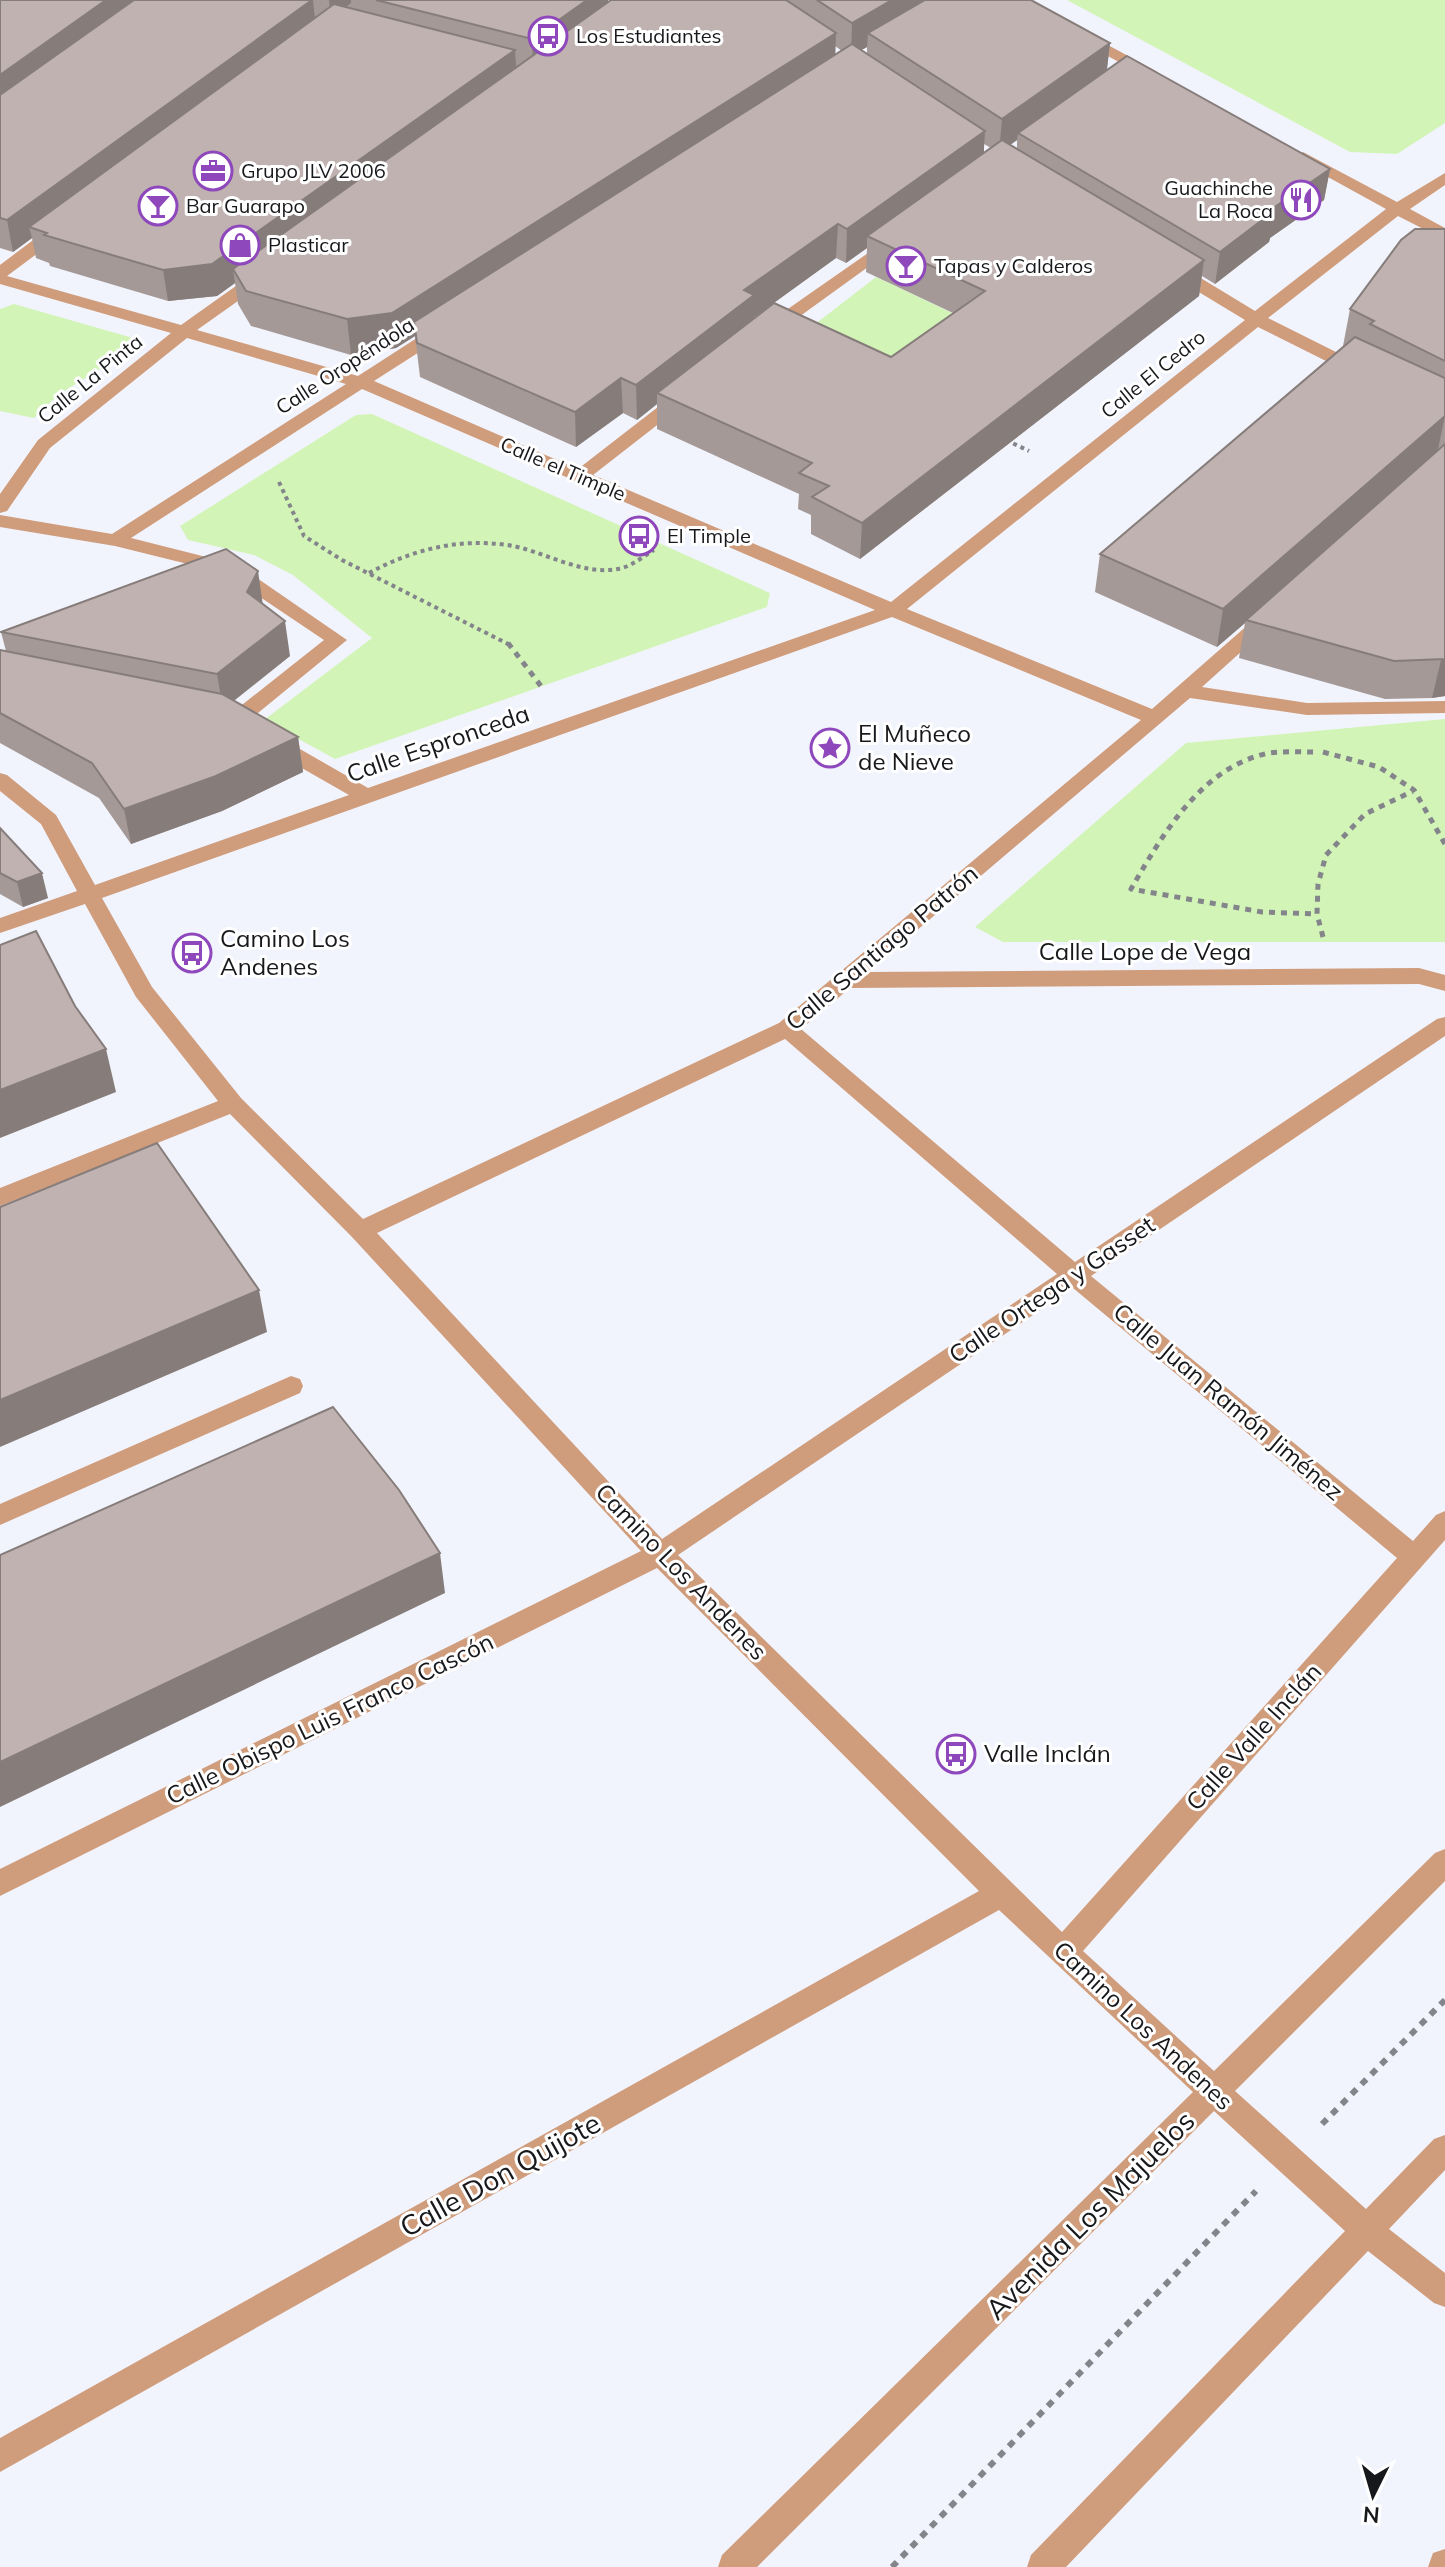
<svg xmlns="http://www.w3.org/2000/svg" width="1445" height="2567" font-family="Mulish,sans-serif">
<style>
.green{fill:#d2f4b7}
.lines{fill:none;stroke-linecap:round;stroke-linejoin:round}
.path-far2{stroke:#84858b;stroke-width:4;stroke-dasharray:4 4;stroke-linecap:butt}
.path-far1{stroke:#84858b;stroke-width:5;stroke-dasharray:6 6;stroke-linecap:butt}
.path{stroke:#84858b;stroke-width:6;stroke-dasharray:7 7;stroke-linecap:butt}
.minor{fill:#cf9c7c;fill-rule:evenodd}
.wall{fill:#a49997;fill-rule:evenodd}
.shaded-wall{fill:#867d7b}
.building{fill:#bfb2b0;stroke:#867d7b;stroke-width:2}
.labels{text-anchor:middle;stroke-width:6;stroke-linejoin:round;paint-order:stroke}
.far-poi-label{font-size:20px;fill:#17181b;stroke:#fff;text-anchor:start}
.far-street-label{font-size:20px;fill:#17181b;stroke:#fff}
.poi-label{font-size:24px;fill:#17181b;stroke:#fff;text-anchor:start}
.street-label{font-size:24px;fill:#17181b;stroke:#fff}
.near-street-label{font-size:28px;fill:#17181b;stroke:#fff}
</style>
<rect width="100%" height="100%" fill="#f2f4fd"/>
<path class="green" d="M1067 0H1445V123L1397 154 1350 152Z
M876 277 982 327 905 383 801 335Z
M14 304 133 338 132 349 58 395 34 418 0 411V309Z
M372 414 770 593 767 607 335 759 264 720 372 638 293 575 254 555 188 540 180 526 356 415Z
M1445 719V942H1003L975 927 1186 743Z"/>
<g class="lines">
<path class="path-far2" d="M1006 440 1029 451
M279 482 304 536 342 560 510 645
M369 573C412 550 457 538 507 545 543 550 584 578 622 568 633 565 644 556 654 550"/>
<path class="path-far1" d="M508 643 544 690
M1313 752C1299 752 1284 751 1269 753 1201 767 1163 834 1131 889L1262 912 1317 914
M1323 752 1379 767 1414 790 1445 844
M1323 937 1317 914 1318 884 1326 855 1365 814 1413 791"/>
<path class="path" d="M1322 2124 1445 2000
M892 2567 1256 2191"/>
<path class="minor" d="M1082 31 1156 71 1159 74 1156 77H1146L1077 39 1074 36Z
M1303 152 1397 202 1445 173V185L1410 209 1445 228V240L1398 216 1268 318 1366 367 1369 371 1366 375H1354L1258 327 907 609 1152 709 1258 616 1265 614 1275 620 1272 624 1202 687 1307 703 1445 701V713L1307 715 1190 698 868 972 1419 968 1445 975V991L1419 984 850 988 801 1029 1075 1262 1437 1019 1445 1017V1036L1091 1276 1413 1541 1436 1515 1445 1511V1540L1083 1951 1214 2071 1435 1853 1445 1849V1881L1235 2091 1366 2209 1434 2139 1445 2135V2170L1389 2229 1445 2273V2307L1434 2303 1368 2251 1066 2567H1027L1031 2555 1345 2231 1214 2111 757 2567H718L722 2555 1193 2092 999 1910 0 2472V2438L979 1891 657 1568 0 1896V1869L641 1551 352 1237 230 1114 0 1206V1188L218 1101 136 997 85 904 0 933V918L77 891 41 824 0 791V773L7 775 56 815 95 885 349 795 265 747 262 742 265 737H279L368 788 875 610 362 389 131 538 238 565 347 640 242 726H228L225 721 228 716 324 640 224 573 115 546 0 527V515L112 534 346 384 187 338 50 448 7 511 0 513V494L38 440 171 333 0 284V265L53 225H65L67 229 65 233 7 276 181 325 257 271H269L271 275 269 279 197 330 358 376 437 325H449L452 329 449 333 374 381 578 469 676 393H688L691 397 688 401 593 475 891 602 1245 320 1169 274 1167 270 1169 266H1181L1255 311 1386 209 1297 160 1295 157ZM892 617 1141 720 779 1023 363 1219 241 1098 152 987 102 898ZM785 1039 1057 1274 662 1539 377 1233ZM1073 1288 1397 1558 1062 1932 678 1555Z
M891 237 897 238 899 242 897 246 774 335H762L759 331 762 327Z
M291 1376 300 1379 303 1386 300 1393 0 1525V1504Z
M1445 2549V2567H1428L1433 2553Z"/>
</g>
<path class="wall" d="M0 0H608V2L611 0H1031L1110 43 1107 70 1330 169 1324 200 1270 238 1269 242 1215 284 1202 276 1199 296 860 559 811 534V515L798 509 799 494 657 429V404L637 420 623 413 576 447 420 377 415 336 396 348 351 355 251 326 238 304 235 283 217 296 168 301 50 266 49 263 36 258 32 238 13 252 0 248ZM835 46 842 51 835 55ZM867 47V54L861 50ZM1017 140V149L1010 145ZM984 144 991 148 984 153ZM867 248 866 272 953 313 891 357 774 303 836 258 846 263Z
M1445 229V696L1432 698 1385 699 1239 658 1245 623 1217 647 1095 592 1100 554 1344 346H1343L1350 309Z
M262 603 290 656 234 701 298 737 303 772 222 811 131 844 99 798 0 743V650L6 651 1 632Z
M0 828 48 898 23 907 0 894Z"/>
<path class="shaded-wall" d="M106 0H153L0 110V75Z
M312 0H313L316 29 29 227 32 238 13 252 7 220Z
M329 0H351V3L331 18Z
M587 0H608V16L533 70 532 39Z
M892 0H948L868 33 867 47 851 56 852 23Z
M836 33 835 67 414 322 415 336 396 348 351 355 347 319Z
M1110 43 1106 76 1018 133 1017 140 999 153 1002 119Z
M515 50 517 80 233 269 235 283 217 296 168 301 163 270Z
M985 131 983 165 867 236V248L846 263 847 229Z
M1330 169 1324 200 1270 238 1269 242 1215 284 1220 252 1272 209Z
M838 224 836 258 754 317V329L657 393V404L637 420 636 385 744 290Z
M1204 260 1199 296 860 559 862 523Z
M621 378 623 413 576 447 575 412Z
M1445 416 1437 454 1246 620 1245 623 1217 647 1223 609Z
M258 571 263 606 247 592Z
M285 621 290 656 223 709 217 674Z
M1445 659V696L1432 698 1441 660Z
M298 737 303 772 222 811 131 844 124 809Z
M42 873 48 898 23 907 17 882Z
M106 1049 116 1092 0 1138V1090Z
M259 1290 267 1332 0 1447V1400Z
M440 1553 445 1593 0 1807V1762Z"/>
<path class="building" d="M0 0H106L0 75Z
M134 0H312L7 220 0 218V95Z
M376 0H587L532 39Z
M611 0H786L836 33 392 313 347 319 246 291 233 269Z
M817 0H892L852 23Z
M925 0H1031L1110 43 1002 119 868 33Z
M334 4 515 50 212 264 163 270 44 235 47 233 29 227Z
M852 44 985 131 847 229 838 224 744 290 754 295 636 385 621 378 575 412 417 343 414 322Z
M1127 56 1330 169 1272 209 1274 211 1220 252 1018 133Z
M1002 140 1204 260 862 523 812 497 829 486 799 473 812 463 657 393 774 303 891 357 985 291 867 236Z
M1415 229H1445V361L1370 324 1374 321 1350 309 1401 240Z
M1355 337 1445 378V416L1223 609 1100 554Z
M1445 444V659L1394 661 1246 620Z
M226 549 258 571 247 592 285 621 217 674 1 632Z
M0 650 222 694 298 737 216 776 124 809 92 763 0 713Z
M0 828 42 873 17 882 0 873Z
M36 931 75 1006 106 1049 0 1090V945Z
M157 1143 259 1290 0 1400V1207Z
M333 1407 399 1490 440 1553 0 1762V1555Z"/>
<defs>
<g id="bus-ring" transform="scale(2)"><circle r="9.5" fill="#fff" stroke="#8e48bc" stroke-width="1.5"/><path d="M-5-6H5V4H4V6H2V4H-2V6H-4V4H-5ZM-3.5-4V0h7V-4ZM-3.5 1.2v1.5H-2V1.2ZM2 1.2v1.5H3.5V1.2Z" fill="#8e48bc"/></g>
<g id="office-ring" transform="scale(2)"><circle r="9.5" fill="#fff" stroke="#8e48bc" stroke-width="1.5"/><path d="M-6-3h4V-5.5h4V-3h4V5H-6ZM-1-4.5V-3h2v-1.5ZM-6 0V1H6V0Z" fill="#8e48bc"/></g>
<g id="restaurant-ring" transform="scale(2)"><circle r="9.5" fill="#fff" stroke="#8e48bc" stroke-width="1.5"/><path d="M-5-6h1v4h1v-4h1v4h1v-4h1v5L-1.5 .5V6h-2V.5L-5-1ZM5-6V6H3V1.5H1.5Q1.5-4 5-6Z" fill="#8e48bc"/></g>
<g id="bar-ring" transform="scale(2)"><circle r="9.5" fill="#fff" stroke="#8e48bc" stroke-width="1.5"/><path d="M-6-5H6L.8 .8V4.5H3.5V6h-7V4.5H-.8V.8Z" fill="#8e48bc"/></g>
<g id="shop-ring" transform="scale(2)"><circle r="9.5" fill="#fff" stroke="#8e48bc" stroke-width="1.5"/><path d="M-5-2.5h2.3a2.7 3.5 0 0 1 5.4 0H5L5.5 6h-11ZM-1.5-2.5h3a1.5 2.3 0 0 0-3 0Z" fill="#8e48bc"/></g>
<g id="sight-ring" transform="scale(2)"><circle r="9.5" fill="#fff" stroke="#8e48bc" stroke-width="1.5"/><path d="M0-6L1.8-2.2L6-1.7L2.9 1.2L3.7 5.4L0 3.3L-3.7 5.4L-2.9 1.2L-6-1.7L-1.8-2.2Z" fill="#8e48bc"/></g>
</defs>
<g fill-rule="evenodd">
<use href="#bus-ring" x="548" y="36"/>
<use href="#office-ring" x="213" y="171"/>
<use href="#restaurant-ring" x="1301" y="200"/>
<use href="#bar-ring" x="158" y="206"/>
<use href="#shop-ring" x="240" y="245"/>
<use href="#bar-ring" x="906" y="266"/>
<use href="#bus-ring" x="639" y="536"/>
<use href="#sight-ring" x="830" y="748"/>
<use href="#bus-ring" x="192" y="953"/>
<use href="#bus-ring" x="956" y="1754"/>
</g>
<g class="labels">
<g class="far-poi-label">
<text x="576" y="43">Los Estudiantes</text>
<text x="241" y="178">Grupo JLV 2006</text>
<text x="1273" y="195" text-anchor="end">Guachinche<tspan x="1273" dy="23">La Roca</tspan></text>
<text x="186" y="213">Bar Guarapo</text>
<text x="268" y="252">Plasticar</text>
<text x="934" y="273">Tapas y Calderos</text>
<text x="667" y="543">El Timple</text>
</g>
<g class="far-street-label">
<text transform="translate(345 366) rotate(-33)" y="7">Calle Oropéndola</text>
<text transform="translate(1153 374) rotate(-39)" y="7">Calle El Cedro</text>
<text transform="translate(90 379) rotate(-39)" y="7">Calle La Pinta</text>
<text transform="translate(563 469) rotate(23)" y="7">Calle el Timple</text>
</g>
<g class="poi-label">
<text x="858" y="742">El Muñeco<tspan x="858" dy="28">de Nieve</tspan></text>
<text x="220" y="947">Camino Los<tspan x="220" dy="28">Andenes</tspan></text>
<text x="984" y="1762">Valle Inclán</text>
</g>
<g class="street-label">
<text transform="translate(438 744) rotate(-19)" y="8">Calle Espronceda</text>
<text transform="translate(882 948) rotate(-40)" y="8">Calle Santiago Patrón</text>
<text x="1145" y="960">Calle Lope de Vega</text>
<text transform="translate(1052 1290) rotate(-34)" y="8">Calle Ortega y Gasset</text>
<text transform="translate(1228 1402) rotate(40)" y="8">Calle Juan Ramón Jiménez</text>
<text transform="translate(681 1572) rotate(46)" y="8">Camino Los Andenes</text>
<text transform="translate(330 1719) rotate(-26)" y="8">Calle Obispo Luis Franco Cascón</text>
<text transform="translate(1254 1737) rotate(-48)" y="8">Calle Valle Inclán</text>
<text transform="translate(1143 2026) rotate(43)" y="8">Camino Los Andenes</text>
</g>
<g class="near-street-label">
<text transform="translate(500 2175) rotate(-29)" y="10">Calle Don Quijote</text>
<text transform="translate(1090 2215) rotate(-45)" y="10">Avenida Los Majuelos</text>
</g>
</g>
<g transform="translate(1373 2495) rotate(185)" stroke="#ffffff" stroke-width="6" paint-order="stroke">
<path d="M0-6L14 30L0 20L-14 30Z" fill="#17181b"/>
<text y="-12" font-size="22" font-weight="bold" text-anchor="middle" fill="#17181b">N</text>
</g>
</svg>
